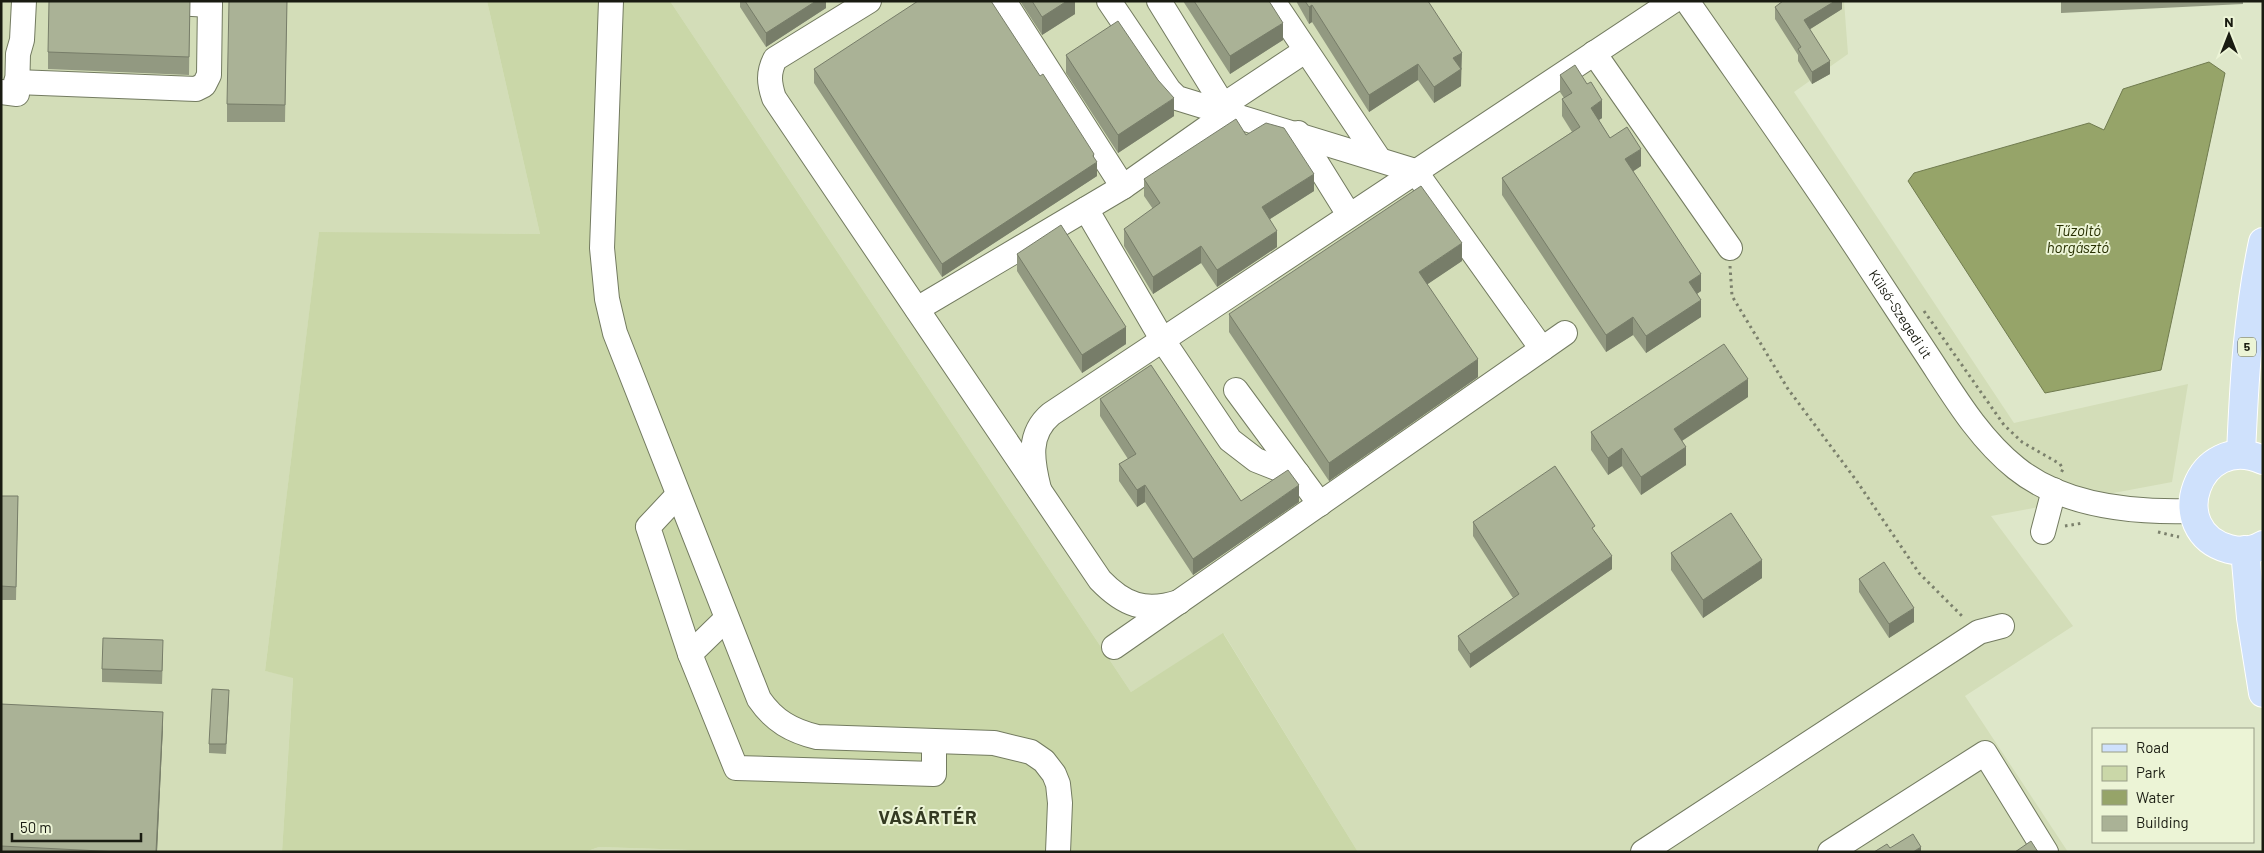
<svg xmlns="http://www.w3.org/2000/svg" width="2264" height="853" font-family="Barlow,sans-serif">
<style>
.built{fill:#d3ddb8}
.green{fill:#cad7a8}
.water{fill:#96a469;stroke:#707b4f}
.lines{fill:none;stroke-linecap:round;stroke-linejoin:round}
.minor-casing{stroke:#737b60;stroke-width:26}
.major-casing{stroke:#fff;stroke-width:30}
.path{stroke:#7b806c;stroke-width:3;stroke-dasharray:2.5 4;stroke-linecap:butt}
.minor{stroke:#fff;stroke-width:24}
.major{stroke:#cfe1fc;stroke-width:28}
.wall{fill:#929981}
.shaded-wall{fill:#777d69}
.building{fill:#aab296;stroke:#777d69}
.labels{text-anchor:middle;stroke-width:4;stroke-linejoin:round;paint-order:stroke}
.shield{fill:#ecf4d6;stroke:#585c4c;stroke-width:1}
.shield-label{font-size:12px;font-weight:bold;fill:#191b11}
.street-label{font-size:14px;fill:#191b11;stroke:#ecf4d6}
.water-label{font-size:15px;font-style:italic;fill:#272f01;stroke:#ecf4d6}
.district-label{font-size:19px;font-weight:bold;letter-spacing:1px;fill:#343a22;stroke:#ecf4d6}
</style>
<rect width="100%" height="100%" fill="#dee7c9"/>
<path class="built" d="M1 1H487L540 234 319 233 265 671 293 677 282 852H1Z
M670 1H1844L1848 54 1794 92 2014 423 2188 384 2172 482 1991 516 2073 626 1965 696 2068 852H1358L1224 634 1131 692Z
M599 847 751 852H585Z"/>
<path class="green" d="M487 1H670L1131 692 1223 633 1358 852H751L599 847 585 852H282L293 678 265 671 319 232 540 234Z"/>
<path class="water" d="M2209 62 2225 73 2161 370 2045 393 1908 181 1914 173 2089 123 2104 130 2123 89Z"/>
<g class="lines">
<g class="minor-casing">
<g id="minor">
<path d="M140 1 210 5"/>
<path d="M611 1 602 248 607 299 615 333 759 699C774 721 792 731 817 737L994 743 1031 752 1044 761 1054 774 1058 784 1060 803 1058 852"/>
<path d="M869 1 775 59C768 73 769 83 774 98L1100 580C1124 605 1145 613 1179 602"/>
<path d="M1004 1 1123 187"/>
<path d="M1109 1 1169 90 1177 98 1415 171 1542 349"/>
<path d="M1273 1 1379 159"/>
<path id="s1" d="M1687 1C1748 89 1810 175 1868 265 1890 298 1911 331 1933 364 1957 401 1981 440 2016 468 2064 507 2134 513 2194 511"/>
<path d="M1594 53 1730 248"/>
<path d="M16 82 196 89 204 85 209 75 210 1"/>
<path d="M1 92 17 94 18 54 22 40 24 1"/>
<path d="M1216 110 1305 51"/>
<path d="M1298 133 1349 215"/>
<path d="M1086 209 1162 339 1230 440 1256 460 1284 471 1298 474"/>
<path d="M917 309 1123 187 1228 113 1159 1"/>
<path d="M1236 390 1320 504"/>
<path d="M1039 489C1032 461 1027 434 1051 414L1673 1"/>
<path d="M678 495 648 527 690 654"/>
<path d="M2043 532 2054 490"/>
<path d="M726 619 690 654 736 768 934 774V742"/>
<path d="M1114 647 1565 333"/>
<path d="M1643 852 1979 632 2002 626"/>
<path d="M1830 852 1985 753 2046 852"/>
</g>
</g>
<g class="major-casing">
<path id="major" d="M2241 454C2244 383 2248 312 2263 242
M2263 460C2198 431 2163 531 2229 549 2240 552 2253 551 2263 545
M2245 550 2251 618 2263 693"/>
</g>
<path class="path" d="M1730 266 1732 296 1788 389 1856 480 1919 573 1964 618
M1924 311 2004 425 2022 442 2060 464 2063 469 2061 473
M2065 526 2083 523
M2158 532 2179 537"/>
<use href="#minor" class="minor"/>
<use href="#major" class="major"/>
</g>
<path class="wall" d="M190 1 189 75 48 69V52Z
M287 1 285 122H227V104Z
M740 1H826V8L766 47 740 7Z
M1020 1H1075V14L1042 35Z
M1183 1H1269L1283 40 1230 74Z
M1296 1H1428L1462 69 1461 70V86L1434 103 1418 80 1369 112 1312 22 1309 24Z
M1842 1V9L1810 29 1830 74 1812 84 1798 61V55L1775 19V7Z
M2061 1H2243V4L2061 13Z
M1066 55 1174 116 1118 153 1066 73Z
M814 69 1094 158 1097 176 942 277 814 83Z
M1560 75 1602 118 1599 120 1610 138 1641 166 1633 171 1701 291 1697 294 1701 317 1646 353 1633 335 1606 352 1502 195V178L1572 132 1562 116V99L1564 98 1560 92Z
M1246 135 1314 191 1270 219 1277 247 1217 287 1201 263 1153 294 1124 246V229L1153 209 1144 196V179Z
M1017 254 1126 344 1082 373 1017 271Z
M1462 261 1427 284 1478 377 1329 481 1229 332V314Z
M1748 397 1682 441 1686 465 1641 495 1622 466 1608 475 1591 450V432Z
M1100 399 1241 501 1299 502 1193 575 1145 502 1137 507 1119 481V464L1128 459 1100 416Z
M1 496H18L16 600H1Z
M1473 522 1595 532 1612 569 1470 668 1458 650V636L1513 598 1473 536Z
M1671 553 1762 578 1703 618 1671 570Z
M1859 579 1914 622 1889 638 1859 592Z
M163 654 162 684 102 682V669Z
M229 699 226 754 209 753V744Z
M1 704 163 726 157 852H1Z"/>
<path class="shaded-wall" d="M816 1H826V8L766 47V33Z
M1067 1H1075V14L1042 35V17Z
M1835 1H1842V9L1804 33V20Z
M1312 5V22L1309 24V7Z
M1283 23V40L1230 74V56Z
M1462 53 1461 86 1434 103V87L1453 58Z
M1830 61V74L1812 84V72Z
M1418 64V80L1369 112V95Z
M1174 98V116L1118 153V135Z
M1602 100V118L1591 125V108Z
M1641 149V166L1625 177V159Z
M1094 154V164L1097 162V176L942 277V264Z
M1314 174V191L1262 224V207Z
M1277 231V247L1217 287V270Z
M1462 243V261L1419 290V272Z
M1201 246V263L1153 294V277Z
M1701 274V291L1689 299V282Z
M1701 300V317L1646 353V336Z
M1633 317V335L1606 352V335Z
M1126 327V344L1082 373V355Z
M1478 359V377L1329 481V463Z
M1748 379V397L1674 446V429Z
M1686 447V465L1641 495V477Z
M1622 448V466L1608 475V458Z
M1145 485V502L1137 507V490Z
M1299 485V502L1193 575V559Z
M1612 556V569L1470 668V654Z
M1762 560V578L1703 618V600Z
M1914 608V622L1889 638V624Z
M163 712V726L157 852H156Z
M1921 847V852H1913Z"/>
<path class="building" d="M49 1H190L189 57 48 52Z
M229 1H287L285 105 227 104Z
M745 1H816L766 33Z
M918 1H991L1040 76 1043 74 1094 154 1093 156 1097 162 942 264 814 69Z
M1032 1H1067L1042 17Z
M1194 1H1269L1283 23 1230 56Z
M1305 1H1428L1462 53 1453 58 1461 69 1434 87 1418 64 1369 95 1312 5 1309 7Z
M1783 1H1835L1804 20 1830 61 1812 72 1798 49 1801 47 1775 7Z
M1118 21 1158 80 1174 98 1118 135 1066 55Z
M1575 65 1587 84 1591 82 1602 100 1591 108 1610 138 1627 127 1641 149 1625 159 1701 274 1689 282 1701 300 1646 336 1633 317 1606 335 1502 178 1580 127 1562 99 1572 93 1560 75Z
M1236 119 1246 135 1266 123 1284 128 1314 174 1262 207 1277 231 1217 270 1201 246 1153 277 1124 229 1160 203 1144 179Z
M1421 186 1462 243 1419 272 1478 359 1329 463 1229 314Z
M1061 225 1126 327 1082 355 1017 254Z
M1724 344 1748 379 1674 429 1686 447 1641 477 1622 448 1608 458 1591 432Z
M1151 365 1241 501 1288 470 1299 485 1193 559 1145 485 1137 490 1119 464 1136 454 1100 399Z
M1555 466 1595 526 1592 528 1612 556 1470 654 1458 636 1519 594 1473 522Z
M1 496H18L16 587 1 586Z
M1731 513 1762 560 1703 600 1671 553Z
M1884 562 1914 608 1889 624 1859 579Z
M103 638 163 640 162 671 102 669Z
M212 689 229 690 226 744H209Z
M1 704 163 712 156 852H120L1 846Z
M1913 834 1921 847 1913 852H1874L1887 844 1890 848Z
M2031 841 2038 852H2015Z"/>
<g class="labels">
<rect class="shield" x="2238" y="337.5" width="18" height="19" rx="4"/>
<g class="shield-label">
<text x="2247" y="351">5</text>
</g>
<g class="street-label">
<text dy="5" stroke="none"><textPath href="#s1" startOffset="379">Külső-Szegedi út</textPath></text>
</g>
<g class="water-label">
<text x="2078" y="236">Tűzoltó<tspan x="2078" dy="17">horgásztó</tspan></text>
</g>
<g class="district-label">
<text x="928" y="824">VÁSÁRTÉR</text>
</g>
</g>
<rect width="2264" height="853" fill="none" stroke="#191b11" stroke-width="5"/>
<rect x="2092" y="728" width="162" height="115" fill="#ecf4d6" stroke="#989d87"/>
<rect x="2102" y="744" width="25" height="8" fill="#cfe1fc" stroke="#989d87"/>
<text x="2136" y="753" font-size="15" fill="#191b11">Road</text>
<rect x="2102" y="766" width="25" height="15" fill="#cad7a8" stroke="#989d87"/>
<text x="2136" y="778" font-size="15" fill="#191b11">Park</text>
<rect x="2102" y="790" width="25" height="15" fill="#96a469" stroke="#989d87"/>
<text x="2136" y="803" font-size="15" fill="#191b11">Water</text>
<rect x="2102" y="816" width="25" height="15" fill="#aab296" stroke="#989d87"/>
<text x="2136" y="828" font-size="15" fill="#191b11">Building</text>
<g transform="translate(2229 35)" stroke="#ecf4d6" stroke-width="4" paint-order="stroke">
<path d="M0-4L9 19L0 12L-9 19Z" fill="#191b11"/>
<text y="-8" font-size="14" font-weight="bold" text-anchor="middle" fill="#191b11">N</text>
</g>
<path d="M12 833v8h129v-8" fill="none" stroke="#191b11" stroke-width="2.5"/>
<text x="20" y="833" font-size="15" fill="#191b11" stroke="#ecf4d6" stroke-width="4" paint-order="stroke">50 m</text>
</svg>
